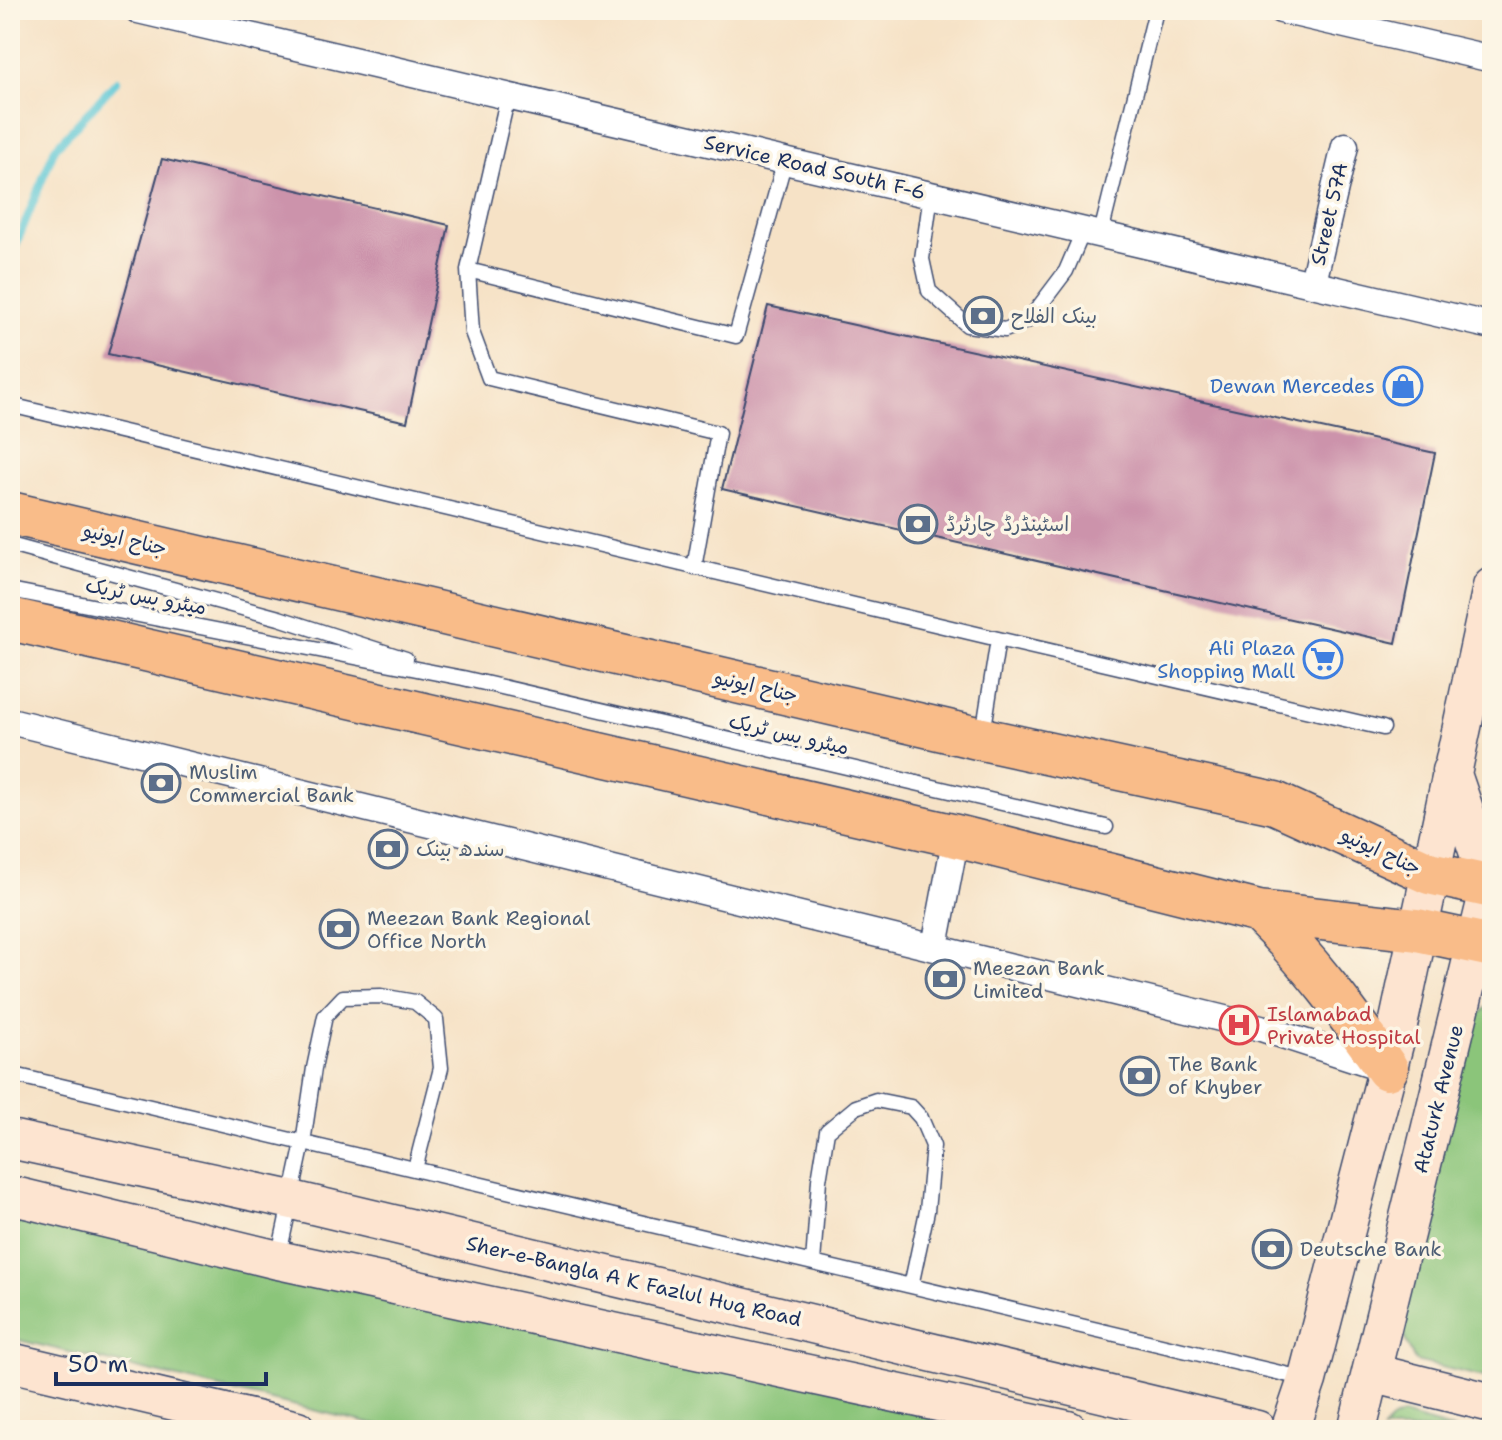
<svg xmlns="http://www.w3.org/2000/svg" width="1502" height="1440" font-family="'Shantell Sans','Playpen Sans Arabic',sans-serif">
<style>
.green{fill:#8bc57a;stroke:#537a6c;stroke-width:2}
.lines{fill:none;stroke-linecap:round;stroke-linejoin:round}
.stream{stroke:#5dc8d7;stroke-width:8}
.building{fill:#cc93ab}
.lane-casing{stroke:#3c4a6e;stroke-width:17}
.street-casing{stroke:#3c4a6e;stroke-width:29}
.secondary-casing{stroke:#3c4a6e;stroke-width:41}
.primary-casing{stroke:#3c4a6e;stroke-width:45}
.lane{stroke:#fff;stroke-width:14}
.street{stroke:#fff;stroke-width:26}
.secondary{stroke:#fde4d0;stroke-width:38}
.primary{stroke:#f9bc89;stroke-width:42}
.labels{text-anchor:middle;stroke-width:7;stroke-linejoin:round;paint-order:stroke}
.street-label{font-size:20px;fill:#1b2f5e;stroke:#fcf5e5}
.service-label{font-size:20px;fill:#4e5e75;stroke:#fcf5e5;text-anchor:start}
.shop-label{font-size:20px;fill:#366cbe;stroke:#fcf5e5;text-anchor:end}
.health-label{font-size:20px;fill:#be3a42;stroke:#fcf5e5;text-anchor:start}
</style>
<rect width="100%" height="100%" fill="#fcf5e5"/>
<filter id="ink" filterUnits="userSpaceOnUse"><feTurbulence type="fractalNoise" baseFrequency=".0125" numOctaves="2"/><feDisplacementMap in="SourceGraphic" scale="16" xChannelSelector="R" yChannelSelector="G"/><feConvolveMatrix kernelMatrix="1 2 1 2 8 2 1 2 1" color-interpolation-filters="sRGB"/></filter>
<filter id="wash" filterUnits="userSpaceOnUse"><feTurbulence type="fractalNoise" baseFrequency=".006" numOctaves="4" result="noise"/><feDisplacementMap in="SourceGraphic" scale="32" xChannelSelector="R" yChannelSelector="G"/><feGaussianBlur stdDeviation="1.8" result="paint"/><feColorMatrix in="noise" values="0 0 0 0 0 0 0 0 0 0 0 0 0 0 0 0 0 1.4 0 .05"/><feComposite in="paint" operator="in"/></filter>
<g filter="url(#wash)">
<rect width="100%" height="100%" fill="#f6e2c6"/>
<path class="green" d="M1492 1002V1379L1415 1361 1405 1339 1404 1312 1469 1024Z
M10 1192 1074 1430H397L10 1338Z
M1402 1415 1455 1430H1383L1391 1420Z"/>
<g class="lines">
<path class="stream" d="M10 260 55 148 117 81"/>
</g>
<g id="blocks">
<path class="building" d="M162 159 449 225 407 422 108 354Z
M768 306 1435 453 1396 643 722 489Z"/>
</g>
</g>
<g filter="url(#ink)">
<use href="#blocks" fill-opacity="0" stroke="#3c4a6e" stroke-width="2"/>
<g class="lines">
<g class="lane-casing">
<path id="lane" d="M508 96 468 270 472 332 489 378 718 433 694 568
M931 194 922 259 929 291 967 325 1005 330 1029 320 1066 271 1084 229
M1101 233 1156 10
M468 270 736 336 785 160
M10 405 998 639 1383 728
M10 545 279 618 406 659
M10 590 463 678 1106 827
M983 734 998 639
M10 1074 1306 1379
M278 1259 303 1143 314 1068 325 1016 343 997 381 996 415 1002 436 1019 441 1068 415 1169
M813 1263 819 1180 827 1131 856 1107 876 1100 911 1107 921 1118 933 1146 927 1211 911 1286"/>
</g>
<g class="street-casing">
<path id="street" d="M138 10 1492 326
M1281 10 1492 59
M1313 282 1345 146
M10 721 1261 1028 1387 1069
M935 946 956 836"/>
</g>
<g class="secondary-casing">
<path id="secondary" d="M10 1139 292 1200 1257 1430
M10 1195 278 1260 1068 1430
M10 1362 297 1430
M1372 1373 1492 1403
M1290 1430 1307 1380 1394 1044 1492 587
M1357 1430 1490 886 1451 771"/>
</g>
<g class="primary-casing">
<path id="primary" d="M10 513 982 739 1275 803 1429 873 1492 887
M10 619 956 836 1259 912 1417 930 1492 946
M1259 912C1309 960 1348 1013 1387 1069"/>
</g>
<use href="#lane" class="lane"/>
<use href="#street" class="street"/>
<use href="#secondary" class="secondary"/>
<use href="#primary" class="primary"/>
</g>
</g>
<defs>
<g id="bank-ring" transform="scale(2)"><circle r="9.5" fill="#fcf5e5" stroke="#5c6f8a" stroke-width="1.5"/><path d="M-6-4H6V4H-6ZM0-2.3a2.3 2.3 0 1 0 0 4.6a2.3 2.3 0 1 0 0-4.6Z" fill="#5c6f8a"/></g>
<g id="shop-ring" transform="scale(2)"><circle r="9.5" fill="#fcf5e5" stroke="#3f7fe0" stroke-width="1.5"/><path d="M-5-2.5h2.3a2.7 3.5 0 0 1 5.4 0H5L5.5 6h-11ZM-1.5-2.5h3a1.5 2.3 0 0 0-3 0Z" fill="#3f7fe0"/></g>
<g id="supermarket-ring" transform="scale(2)"><circle r="9.5" fill="#fcf5e5" stroke="#3f7fe0" stroke-width="1.5"/><path d="M-6-5.5h2.5l.6 2H6L4.5 2H-2.5L-4.4-4H-6ZM-1.5 3.2a1.3 1.3 0 1 0 .1 0ZM3 3.2a1.3 1.3 0 1 0 .1 0Z" fill="#3f7fe0"/></g>
<g id="hospital-ring" transform="scale(2)"><circle r="9.5" fill="#fcf5e5" stroke="#e0444e" stroke-width="1.5"/><path d="M-5-5h3v3.5h4V-5h3V5h-3V1.5h-4V5h-3Z" fill="#e0444e"/></g>
</defs>
<g fill-rule="evenodd">
<use href="#bank-ring" x="983" y="316"/>
<use href="#shop-ring" x="1403" y="386"/>
<use href="#bank-ring" x="918" y="524"/>
<use href="#supermarket-ring" x="1323" y="659"/>
<use href="#bank-ring" x="161" y="783"/>
<use href="#bank-ring" x="388" y="849"/>
<use href="#bank-ring" x="339" y="929"/>
<use href="#bank-ring" x="945" y="979"/>
<use href="#hospital-ring" x="1239" y="1025"/>
<use href="#bank-ring" x="1140" y="1076"/>
<use href="#bank-ring" x="1272" y="1249"/>
</g>
<g class="labels">
<g class="street-label">
<text transform="translate(815 167) rotate(13)" y="7">Service Road South F-6</text>
<text transform="translate(1329 214) rotate(-77)" y="7">Street 57A</text>
<text transform="translate(125 539) rotate(13)" y="7">جناح ایونیو</text>
<text transform="translate(146 596) rotate(11)" y="7">میٹرو بس ٹریک</text>
<text transform="translate(756 686) rotate(13)" y="7">جناح ایونیو</text>
<text transform="translate(789 734) rotate(13)" y="7">میٹرو بس ٹریک</text>
<text transform="translate(1381 851) rotate(25)" y="7">جناح ایونیو</text>
<text transform="translate(1438 1099) rotate(-76)" y="7">Ataturk Avenue</text>
<text transform="translate(634 1281) rotate(13)" y="7">Sher-e-Bangla A K Fazlul Huq Road</text>
</g>
<g class="service-label">
<text x="1011" y="323">بینک الفلاح</text>
<text x="946" y="531">اسٹینڈرڈ چارٹرڈ</text>
<text x="189" y="779">Muslim<tspan x="189" dy="23">Commercial Bank</tspan></text>
<text x="416" y="856">سندھ بینک</text>
<text x="367" y="925">Meezan Bank Regional<tspan x="367" dy="23">Office North</tspan></text>
<text x="973" y="975">Meezan Bank<tspan x="973" dy="23">Limited</tspan></text>
<text x="1168" y="1071">The Bank<tspan x="1168" dy="23">of Khyber</tspan></text>
<text x="1300" y="1256">Deutsche Bank</text>
</g>
<g class="shop-label">
<text x="1375" y="393">Dewan Mercedes</text>
<text x="1295" y="655">Ali Plaza<tspan x="1295" dy="23">Shopping Mall</tspan></text>
</g>
<g class="health-label">
<text x="1267" y="1021">Islamabad<tspan x="1267" dy="23">Private Hospital</tspan></text>
</g>
</g>
<rect width="1502" height="1440" fill="none" stroke="#fcf5e5" stroke-width="40"/>
<path d="M56 1372v12h210v-12" fill="none" stroke="#1b2f5e" stroke-width="4"/>
<text x="68" y="1372" font-size="24" fill="#1b2f5e" stroke="#fcf5e5" stroke-width="6" paint-order="stroke">50 m</text>
</svg>
